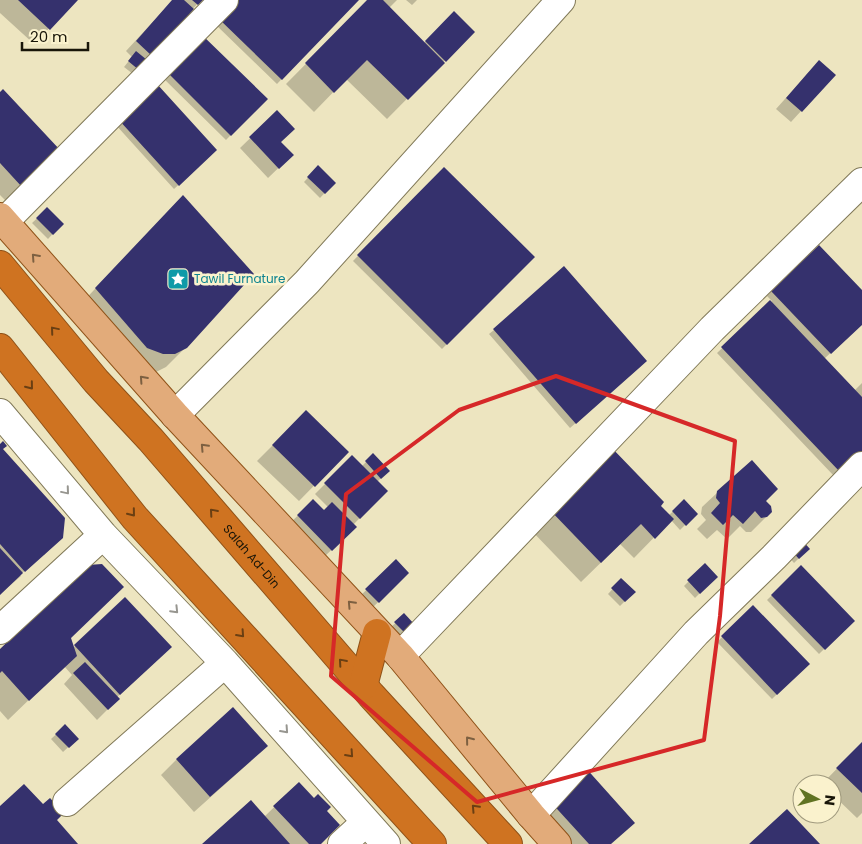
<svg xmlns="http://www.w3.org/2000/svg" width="862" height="844" font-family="Poppins,sans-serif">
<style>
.shadow{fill:#0003}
.building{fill:#35316d}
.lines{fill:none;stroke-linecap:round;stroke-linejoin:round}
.minor-casing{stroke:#817958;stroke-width:30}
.major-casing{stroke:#8f5218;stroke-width:30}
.highway-casing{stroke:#8f5218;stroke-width:30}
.minor{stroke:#fff;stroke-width:28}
.major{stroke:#e2ab7a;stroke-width:28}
.highway{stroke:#cf7321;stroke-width:28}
.oneway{stroke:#7d6041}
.oneway2{stroke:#6a3f13}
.oneway3{stroke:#979690}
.marked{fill:none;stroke:#d62828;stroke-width:4;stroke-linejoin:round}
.labels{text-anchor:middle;stroke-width:5;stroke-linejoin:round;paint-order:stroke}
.culture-label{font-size:12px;fill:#0d838f;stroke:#faf2cd;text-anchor:start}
.street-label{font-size:12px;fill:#181508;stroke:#faf2cd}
</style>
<rect width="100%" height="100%" fill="#ede5c0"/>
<path class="shadow" d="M0 0H76L34 44 0 13Z
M173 0H201L133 74 124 67 132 57 126 51Z
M236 0H357L277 84 214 23Z
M369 0H397L389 8 424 43 454 13 473 32 387 119 346 79 314 112 286 84Z
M406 0H417L412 5Z
M200 34 266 99 226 140 160 75Z
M809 72 834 75 791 122 776 109Z
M0 93 59 151 6 201 0 195Z
M277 112 279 142 292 155 268 178 240 148Z
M119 120 211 155 174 189 115 124Z
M318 167 334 183 320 198 304 182Z
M444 168 533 257 442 349 353 261Z
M183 196 186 347 166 367 154 373 76 309Z
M47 209 62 224 48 239 32 223Z
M819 247 862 292V324L824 359 854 391 862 383V450L834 476 717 353 772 301 767 296Z
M494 330 641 366 570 428 489 334Z
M306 412 347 452 299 501 257 461Z
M0 446 1 449 62 537 44 555V553L20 575 21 576 0 594Z
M373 455 388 471 377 482 386 491 353 525 355 527 321 560 287 526 313 501 324 512 328 507 315 494 352 457 361 467Z
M718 492 764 501 771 512 751 532H746L740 526 727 539 717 530 707 539 697 529 706 520 701 514 702 507Z
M684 501 696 514 680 530 671 520 634 558 620 544 581 582 528 527 548 508 659 506 669 515Z
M808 549 794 563 787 555Z
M396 561 408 573 368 612 356 600Z
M705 565 716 577 695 598 684 586Z
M801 567 853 621 819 654 767 600Z
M621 580 634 592 620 606 608 594Z
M125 599 155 662 116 698 118 699 97 720 64 684 72 675 64 666 8 720 0 711V651L70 638 73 648Z
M753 607 808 664 772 699 717 642Z
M404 615 414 625 400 638 390 628Z
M233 709 251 761 194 812 161 775 176 760Z
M65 726 77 739 63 752 51 739Z
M862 743V813L857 818 832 794V784H822Z
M299 783 325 811 320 844H204L264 817Z
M549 800 611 844H560L534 815Z"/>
<path class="building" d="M18 0H78L50 30Z
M172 0H184L194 9 152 56 136 41Z
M192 0H203L198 5Z
M235 0H359L282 80 218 18Z
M367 0H383L445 63 408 100 367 60 334 93 305 63Z
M454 11 475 32 446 62 425 41Z
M200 33 268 99 231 136 164 69Z
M136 51 147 60 139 70 128 61Z
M819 60 836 75 802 112 786 98Z
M157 84 217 150 179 186 118 119Z
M3 89 61 151 22 187 0 163V92Z
M277 110 295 129 281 142 294 155 279 169 249 137Z
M318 165 336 183 325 194 307 177Z
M444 167 535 257 447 345 357 255Z
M183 195 254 274 187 348 175 354H163L147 348 95 288Z
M47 207 64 224 53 235 36 218Z
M819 245 862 290V325L831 354 771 291Z
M564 266 647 361 576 424 493 329Z
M770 300 862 397V451L840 472 721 347Z
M306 410 349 452 315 487 272 445Z
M3 441 7 446 3 449 65 518 63 538 25 572 0 544V444Z
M610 446 664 502 661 506 674 519 655 539 641 524 601 563 547 507Z
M373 453 390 471 381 479 365 461Z
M352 455 388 491 360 519 324 483Z
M752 460 778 489 766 501 771 506 772 512 767 517 761 518 755 511 743 524 733 515 723 525 711 513 720 503 716 498 717 491Z
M313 499 324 510 332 502 357 527 332 551 297 515Z
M684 499 698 514 686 526 672 511Z
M801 539 810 549 799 559 790 549Z
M0 548 23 573 0 595Z
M396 559 409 573 379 603 365 589Z
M705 563 718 577 700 594 687 580Z
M102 564 124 587 71 638 77 656 29 701 2 671 0 673V649L88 565Z
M801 565 855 621 825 650 771 595Z
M621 578 636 592 625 602 611 588Z
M125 597 172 647 120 695 74 645Z
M753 605 810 664 777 695 721 636Z
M404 613 415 625 406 634 394 622Z
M85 662 120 699 108 710 73 673Z
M233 707 268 746 210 797 176 759Z
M65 724 79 739 69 748 55 734Z
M862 742V793L836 768Z
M584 766 635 823 611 844H589L548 799Z
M299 782 314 798 318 794 331 807 327 811 340 825 321 844H309L273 806Z
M24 784 43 804 50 798 64 813 57 820 78 844H0V806Z
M251 800 290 844H202Z
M787 809 820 844H749Z"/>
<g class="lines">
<g class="minor-casing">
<path id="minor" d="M4 222 224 0
M0 413 103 535 225 663 386 844
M175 415 307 282 561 0
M0 630 103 535
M400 656 712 329 862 182
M67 802 225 663
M531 815 696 633 774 557 862 466
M342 844 366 822"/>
</g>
<g class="major-casing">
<path id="major" d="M0 217 175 415 400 656 531 815 557 844"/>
</g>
<g class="highway-casing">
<g id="highway">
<path id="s1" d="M0 265 96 381 151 440 371 695 508 844"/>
<path d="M0 348 135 518 432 844"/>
<path d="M363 686 377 633"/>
</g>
</g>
<use href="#minor" class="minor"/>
<use href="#major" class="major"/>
<use href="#highway" class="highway"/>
</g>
<defs><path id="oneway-chevron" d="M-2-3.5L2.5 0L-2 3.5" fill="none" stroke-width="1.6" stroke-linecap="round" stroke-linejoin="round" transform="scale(1.25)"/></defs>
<g class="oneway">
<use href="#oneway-chevron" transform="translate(35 257) rotate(-132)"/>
<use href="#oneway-chevron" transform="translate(143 379) rotate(-132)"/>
<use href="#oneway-chevron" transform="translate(204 447) rotate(-133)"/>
<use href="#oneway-chevron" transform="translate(351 604) rotate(-133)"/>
<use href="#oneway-chevron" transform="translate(469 740) rotate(-129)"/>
</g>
<g class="oneway2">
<use href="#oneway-chevron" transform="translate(54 330) rotate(-130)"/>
<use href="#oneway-chevron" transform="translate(30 386) rotate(51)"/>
<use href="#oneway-chevron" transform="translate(213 512) rotate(-131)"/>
<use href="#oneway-chevron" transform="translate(132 513) rotate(51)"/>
<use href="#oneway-chevron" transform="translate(241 634) rotate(48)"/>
<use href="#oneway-chevron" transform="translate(342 662) rotate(-131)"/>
<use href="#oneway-chevron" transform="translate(350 754) rotate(48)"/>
<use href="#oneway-chevron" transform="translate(475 808) rotate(-133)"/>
</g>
<g class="oneway3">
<use href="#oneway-chevron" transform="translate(66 491) rotate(50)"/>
<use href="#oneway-chevron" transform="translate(175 610) rotate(46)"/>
<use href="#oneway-chevron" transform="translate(285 730) rotate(48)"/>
</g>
<path class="marked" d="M556 376 735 441 720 616 704 740 477 802 331 676 346 494 459 410Z"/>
<defs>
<g id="sight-square" transform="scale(1.125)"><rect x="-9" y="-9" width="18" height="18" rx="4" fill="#0f9aa8" stroke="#faf2cd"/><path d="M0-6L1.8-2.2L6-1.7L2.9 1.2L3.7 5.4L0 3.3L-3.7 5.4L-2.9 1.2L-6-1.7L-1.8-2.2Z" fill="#fff"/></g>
</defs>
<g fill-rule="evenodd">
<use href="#sight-square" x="178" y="279"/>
</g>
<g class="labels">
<g class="culture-label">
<text x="194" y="283">Tawil Furnature</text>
</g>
<g class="street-label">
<text dy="4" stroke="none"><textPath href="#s1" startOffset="385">Salah Ad-Din</textPath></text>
</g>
</g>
<g transform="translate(817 799) rotate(96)"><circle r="24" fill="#faf2cd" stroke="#a09a7e"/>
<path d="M0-4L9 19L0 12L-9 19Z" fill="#607322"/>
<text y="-8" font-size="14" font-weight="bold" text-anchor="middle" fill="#181508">N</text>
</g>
<path d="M22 42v8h66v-8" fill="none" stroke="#181508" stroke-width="2.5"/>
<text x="30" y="42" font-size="15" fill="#181508" stroke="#faf2cd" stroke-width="4" paint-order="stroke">20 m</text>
</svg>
